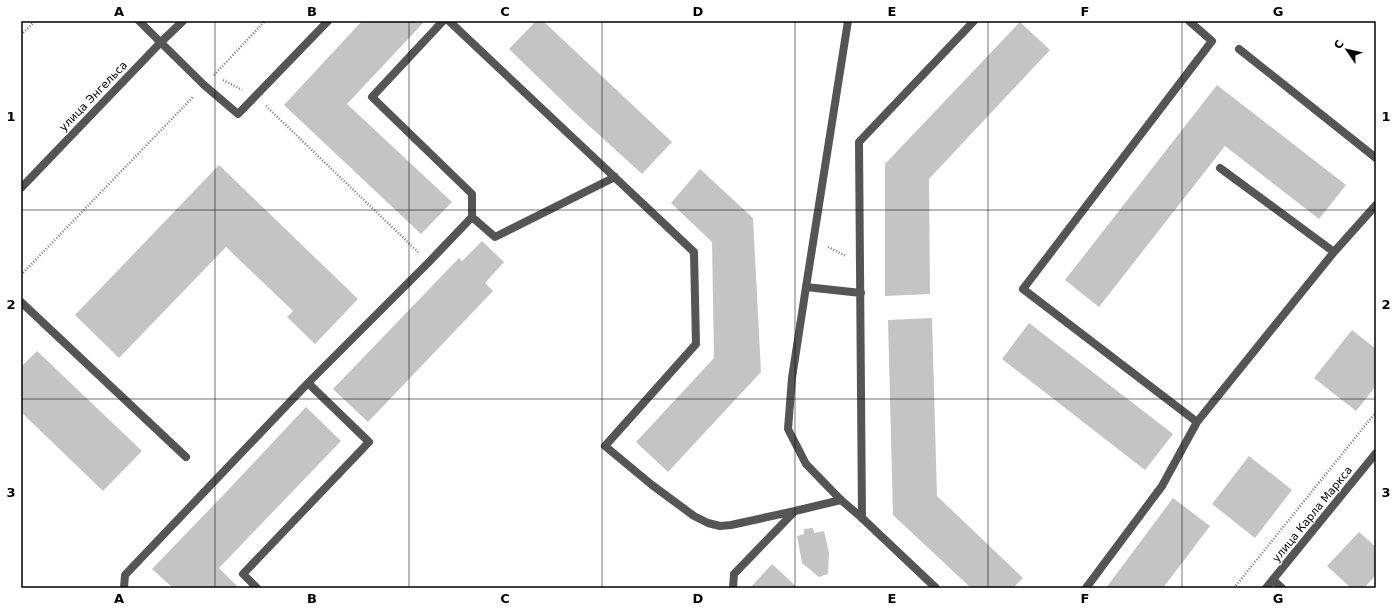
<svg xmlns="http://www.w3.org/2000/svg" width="1397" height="609" font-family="'DejaVu Sans',sans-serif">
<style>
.building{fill:#c4c4c4}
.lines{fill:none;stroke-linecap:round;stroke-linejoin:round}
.path{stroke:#777;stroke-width:2.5;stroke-dasharray:1 2;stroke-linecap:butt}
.service{stroke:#555;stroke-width:8}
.minor{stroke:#555;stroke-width:8}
.tertiary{stroke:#555;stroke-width:8}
.grid{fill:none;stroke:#000;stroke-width:1;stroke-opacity:0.55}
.labels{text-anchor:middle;stroke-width:3;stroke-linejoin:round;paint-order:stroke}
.street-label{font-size:11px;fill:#000;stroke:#fff}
.neatline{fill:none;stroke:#000;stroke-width:1.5}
.grid-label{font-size:13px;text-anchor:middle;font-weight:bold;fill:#000}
</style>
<rect width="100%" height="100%" fill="#fff"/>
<path class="building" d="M362 21H425L347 104 452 202 421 234 284 105Z
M536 21H543L672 142 642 174 575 113 509 49Z
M1020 22 1050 50 929 179 930 294 885 296V164Z
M1217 85 1346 185 1319 219 1225 146 1099 307 1065 280Z
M219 165 358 299 315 344 287 317 293 311 226 247 119 358 75 315Z
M700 169 753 218 761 372 668 472 636 442 714 358 712 242 671 203Z
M482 241 504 262 485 283 493 291 368 422 333 389 459 258 462 261Z
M932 318 937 496 1023 578 1013 588H971L893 515 888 320Z
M1029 323 1173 434 1145 470 1002 359Z
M1352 330 1376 349V386L1356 411 1314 378Z
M37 351 142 451 103 491 21 412V367Z
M306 407 341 441 219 568 239 588H173L152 569 230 488Z
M1249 456 1292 490 1255 538 1212 504Z
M1173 498 1210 526 1163 588H1106Z
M813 528 814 533 824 531 829 553 828 574 819 577 802 563 797 536 804 534V529Z
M1359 532 1376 547V575L1364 588H1351L1327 566Z
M772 564 798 588H750Z"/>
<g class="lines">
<path class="path" d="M21 35 35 21
M214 75 265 21
M223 80 242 90
M266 106 418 252
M828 247 846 256
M21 275 194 96
M1234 588 1376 412"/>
<path class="service" d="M139 21 204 85 238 114 328 21
M449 21 694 252 696 344 605 446 652 485 694 516 708 523 720 526 731 525 795 511
M1239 49 1376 158
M1220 168 1334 252
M472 217 495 237 615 177
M806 287 861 293
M21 302 186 457
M308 383 428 263 472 217V194L372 97 443 21
M1197 422 1334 252 1376 205
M862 518 859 142 974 21
M124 588 125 575 308 383 369 442 243 574 257 588
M733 588 734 574 795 511 841 500
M1086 588 1162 486 1197 422 1023 289 1212 41 1189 21"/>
<path class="minor" d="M848 21 806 287 792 378 788 429 806 464 841 500 862 518 936 588
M1273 580 1282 588"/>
<path class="tertiary" d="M21 188 161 42 183 21
M1266 588 1376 453"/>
</g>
<path class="grid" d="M215 21V588M409 21V588M602 21V588M795 21V588M988 21V588M1182 21V588M21 210H1376M21 399H1376"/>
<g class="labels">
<g class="street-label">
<text transform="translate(93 96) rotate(-46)" y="4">улица Энгельса</text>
<text transform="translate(1312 514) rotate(-51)" y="4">улица Карла Маркса</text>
</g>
</g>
<rect width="1397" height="609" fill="none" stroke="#ffffff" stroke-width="44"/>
<g transform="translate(1347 50) rotate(304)" stroke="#ffffff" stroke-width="3" paint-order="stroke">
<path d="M0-3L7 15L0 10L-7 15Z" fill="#000000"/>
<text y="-6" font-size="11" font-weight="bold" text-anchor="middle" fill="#000000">С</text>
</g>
<rect x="22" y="22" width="1353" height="565" class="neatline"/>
<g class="grid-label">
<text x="119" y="16">A</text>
<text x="312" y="16">B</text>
<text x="505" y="16">C</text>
<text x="698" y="16">D</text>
<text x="892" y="16">E</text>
<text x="1085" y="16">F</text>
<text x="1278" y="16">G</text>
<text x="11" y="121">1</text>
<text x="1386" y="121">1</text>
<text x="11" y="309">2</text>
<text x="1386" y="309">2</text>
<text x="11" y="497">3</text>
<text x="1386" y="497">3</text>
<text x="119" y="603">A</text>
<text x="312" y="603">B</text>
<text x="505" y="603">C</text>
<text x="698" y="603">D</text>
<text x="892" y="603">E</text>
<text x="1085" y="603">F</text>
<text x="1278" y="603">G</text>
</g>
</svg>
